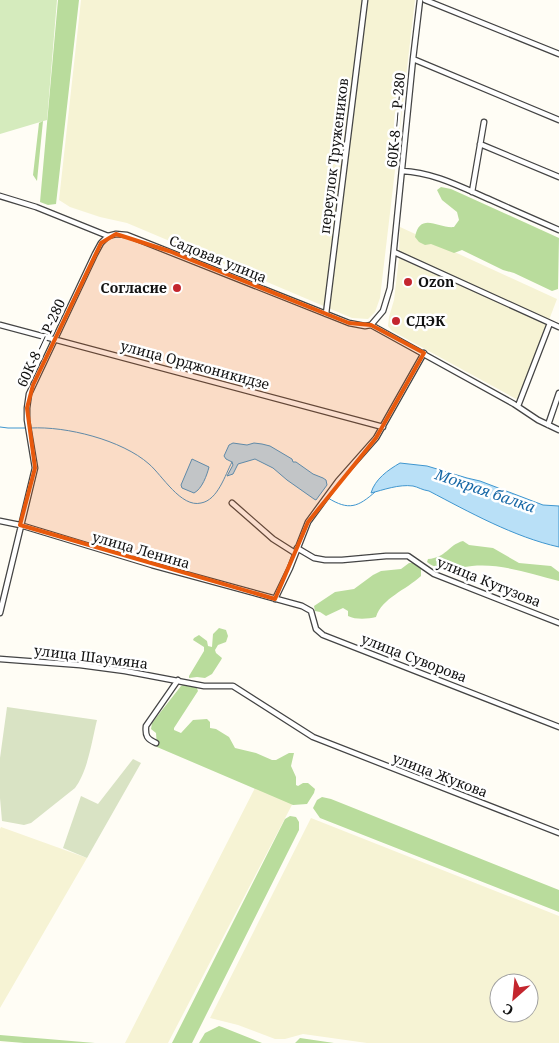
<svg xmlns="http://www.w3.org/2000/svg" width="559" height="1043" font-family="'Noto Serif',serif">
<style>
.farmland{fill:#f6f3d4;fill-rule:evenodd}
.green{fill:#d5ebbd}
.forest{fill:#b9dc9c}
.cemetery{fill:#d9e3c4}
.water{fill:#b9e0f7;stroke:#3f96cf}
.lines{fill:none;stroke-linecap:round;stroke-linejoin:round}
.stream{stroke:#3f96cf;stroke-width:1}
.minor-casing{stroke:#444;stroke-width:7}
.minor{stroke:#fff;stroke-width:4.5}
.marked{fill:#e8590c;fill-opacity:0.2;stroke:#e8590c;stroke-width:4;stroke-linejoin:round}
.poi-dot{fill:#c4262e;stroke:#fff;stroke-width:2}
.labels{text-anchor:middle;stroke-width:5;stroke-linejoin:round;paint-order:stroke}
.street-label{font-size:14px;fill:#111;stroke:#fff}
.poi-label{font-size:14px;font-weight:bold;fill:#111;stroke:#fff;text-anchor:start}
.water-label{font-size:15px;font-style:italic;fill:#1768a6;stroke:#fff}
</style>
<rect width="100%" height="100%" fill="#fffdf5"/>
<path class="farmland" d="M81 0H415L380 298 375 312 368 319 352 318 127 223 100 217 70 207 59 200Z
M400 227 557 299 549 320 399 251Z
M399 258 547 324 518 400 392 331 388 326 389 317 394 300Z
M257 784 294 801 168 1043H125Z
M311 818 559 916V1043H367L303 1034 285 1039H275L238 1025 210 1018ZM499 983H529V1013H499Z
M1 827 87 858 0 1008V829Z"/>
<path class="green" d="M0 0H57L47 120 0 134Z"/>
<path class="forest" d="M58 0H79L56 204 48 205 40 202Z
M43 121 37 181 33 175 39 123Z
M441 187 451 189 559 238 558 289 552 291 514 273 503 270 462 250 454 253 431 244 425 245 419 242 415 237C420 211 439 229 454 227L459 220 457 212 442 200 437 190Z
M463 541 469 545 493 548 519 563 551 566 559 572V581C531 574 501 563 472 566 457 568 439 572 427 562L428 559C446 558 448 545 463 541Z
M409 563H415L421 569V576C406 590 382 598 376 617 368 619 356 620 348 616V611L343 608 326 616 320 612 315 611 314 606 335 592 354 589 373 575 381 571 401 569Z
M219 628 226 630 228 636 226 642 218 645 215 650 216 653 222 658 221 660 212 674 205 678 197 677 189 678V676L204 651V647L193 640 194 638 199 635 207 641 208 646 212 647 213 634Z
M185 684 196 686 198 691 174 728V730L181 733 193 720 207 719 210 722V728L216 729 229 737 235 748 256 753 272 760H276L289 753H294L291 766 296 777V785L298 786 303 783H308L315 789 314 793 307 804 293 805 157 747 156 733 151 729 152 723 181 686Z
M322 797 331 799 559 890V912L320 818 313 808 317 800Z
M290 816 296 817 299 822V830L192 1043H172L285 819Z
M219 1026 222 1027 262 1043H199L205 1033Z
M0 1035 95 1043H24L0 1041Z
M300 1038 334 1043H295Z"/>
<path class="cemetery" d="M7 707 97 720C92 740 88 771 75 788L31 823 24 825 2 821 0 798V758Z
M133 759 141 763 87 858 63 848 81 796 98 804Z"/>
<path class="water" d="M233 443 247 445 254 443 262 444 270 446 292 459 293 462H296L313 474 323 478 326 480 327 485 316 500 314 499 287 480 273 468 255 459 238 464 233 474 227 476 233 465 232 462 226 459 224 456 229 445Z
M192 459 209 467C207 475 202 489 194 493L182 488 181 485Z
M400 463 427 466 467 478 480 481 543 505 559 506V547C514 537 469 512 429 491 422 490 418 487 413 486 399 484 383 490 371 493 375 479 388 470 400 463Z"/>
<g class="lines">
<path class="stream" d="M0 427 8 428H27
M31 428C66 426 122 440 149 464 162 475 181 508 201 503 218 500 225 475 232 462
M328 498C349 511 358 507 375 492"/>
<g class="minor-casing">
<path id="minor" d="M425 0 559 54
M413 59 559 120
M480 144 559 177
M402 171C433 172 463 188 491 200 513 210 536 220 559 230
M472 192 484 122
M0 196 36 207 108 236 116 234 127 235 349 323 365 326 371 325 514 404 538 420 559 430
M394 252 559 327
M326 314 365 0
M0 325 383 427
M371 325 383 311 390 288 413 59 420 0
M518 406 550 323
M548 425 559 393
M232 503 273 539 295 553
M0 521 20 525 152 565 302 606 311 611 316 629 323 635 559 727
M297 548 314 558 325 560H342L386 556H408L434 574 559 623
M275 599 290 568 308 522 338 481 376 438 424 353
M0 613 35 468 27 420V408L29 394 95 254 101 243 108 236
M0 659 80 665 125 671 204 686H233L313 737 559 833
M156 743C147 739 145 736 146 726L178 680"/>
</g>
<use href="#minor" class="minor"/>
</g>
<path class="marked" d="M116 234 169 251 349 323 371 325 424 353 376 438 308 522 275 599 20 525 35 468 27 408 33 385 101 243Z"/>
<g class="poi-dot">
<circle cx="408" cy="282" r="5"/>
<circle cx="177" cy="288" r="5"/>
<circle cx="396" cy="321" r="5"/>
</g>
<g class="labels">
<g class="street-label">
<text transform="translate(396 120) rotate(-85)" y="5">60К-8 — Р-280</text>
<text transform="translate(334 156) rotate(-83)" y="5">переулок Тружеников</text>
<text transform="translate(218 259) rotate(22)" y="5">Садовая улица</text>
<text transform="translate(41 343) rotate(-65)" y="5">60К-8 — Р-280</text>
<text transform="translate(195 365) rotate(15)" y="5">улица Орджоникидзе</text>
<text transform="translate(141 550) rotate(16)" y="5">улица Ленина</text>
<text transform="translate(489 582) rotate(22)" y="5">улица Кутузова</text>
<text transform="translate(91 657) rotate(7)" y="5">улица Шаумяна</text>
<text transform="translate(414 658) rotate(21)" y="5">улица Суворова</text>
<text transform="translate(440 775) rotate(21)" y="5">улица Жукова</text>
</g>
<g class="poi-label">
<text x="418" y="287">Ozon</text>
<text x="167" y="293" text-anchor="end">Согласие</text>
<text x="406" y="326">СДЭК</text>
</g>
<g class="water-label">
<text transform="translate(485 491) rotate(19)" y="5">Мокрая балка</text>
</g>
</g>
<g transform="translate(514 998) rotate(207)"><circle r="24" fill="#ffffff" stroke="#a0a0a0"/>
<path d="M0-4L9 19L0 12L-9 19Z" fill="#c4262e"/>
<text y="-8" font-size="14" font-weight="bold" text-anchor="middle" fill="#111111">С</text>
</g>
</svg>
